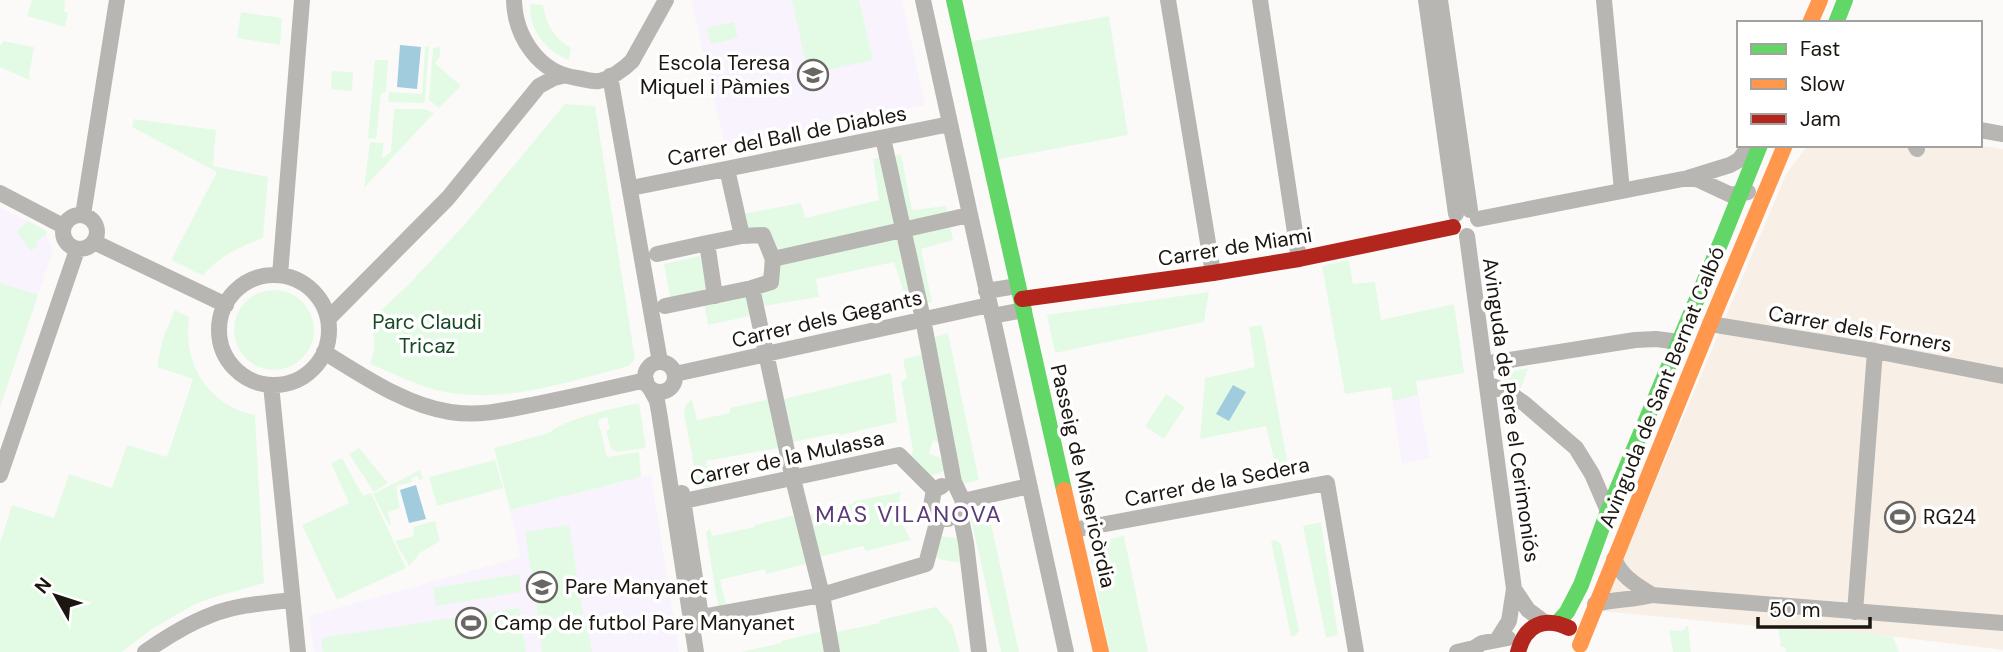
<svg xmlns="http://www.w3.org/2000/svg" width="2003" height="652" font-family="'DM Sans',sans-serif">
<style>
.built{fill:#f8f0e7}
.education{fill:#f8f3fc}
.green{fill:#e3fbe5}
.water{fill:#a1ccdd}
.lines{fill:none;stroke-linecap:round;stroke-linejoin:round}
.street{stroke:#b8b6b3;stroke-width:16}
.fast{stroke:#63d668;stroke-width:16}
.slow{stroke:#ff974d;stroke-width:16}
.jam{stroke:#b3261e;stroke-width:16}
.labels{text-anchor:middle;stroke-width:7;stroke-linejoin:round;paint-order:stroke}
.poi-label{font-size:21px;fill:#1b160f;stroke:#fff;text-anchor:start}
.street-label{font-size:21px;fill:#1b160f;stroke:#fff}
.park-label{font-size:21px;fill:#164924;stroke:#fff}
.neighbourhood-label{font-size:23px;letter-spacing:2px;fill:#5a3b75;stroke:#fff}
</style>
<rect width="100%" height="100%" fill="#fcfaf8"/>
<path class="built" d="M1808 145H1977L2003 149V650L1863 633 1819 632 1601 611 1786 174Z"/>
<path class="education" d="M691 0H902L925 105 725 147Z
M0 207 45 230 53 251 0 407Z
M1454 304 1464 373 1416 382 1430 458 1402 464 1384 346Z
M651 475 679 652H314L309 616 521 557 510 510Z"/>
<path class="green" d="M32 0H65L64 11 68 13 65 27 27 16Z
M792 0H859L873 60 808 74Z
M530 4 543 5C546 24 554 38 571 48L569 60C545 51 529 30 530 4Z
M241 12 282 18 280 45 237 38Z
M1109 16 1128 135 990 161 963 43Z
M734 22 738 38 711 44 707 28Z
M3 41 34 47 29 76 31 81 0 67V46Z
M425 47H429L425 100 423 103 388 102 389 92 422 94Z
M440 47V56L435 63 461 86 439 108 429 100 433 48Z
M375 60H388L386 92 381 93 376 139 368 138Z
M332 71 353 72 352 91 331 89Z
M565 104 595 106 635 359 629 366C566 382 502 406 436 390 414 384 392 373 370 364 376 349 376 336 369 322L410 283 466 223Z
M394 109H425L434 113 364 188 370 142 384 143 382 158 391 152Z
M134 119 216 130 213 166 268 177 263 238C241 247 218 256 203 276L171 260 217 172 132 127Z
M901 154 912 210 946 206 953 240 921 249 932 302 909 309 894 262 816 279 819 297 763 306 756 284 763 282 761 274 765 272 760 242 746 245 742 214 801 203 805 218 879 200 873 159Z
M28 221 45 230 47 234 36 242 37 246 31 251 17 232Z
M700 256 708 295 671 302 664 264Z
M1349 260 1353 284 1375 282 1381 320 1454 304 1464 373 1416 381 1418 395 1393 401 1391 387 1345 394 1322 266Z
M0 283 38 295 0 407Z
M234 330a40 40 0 1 1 80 0a40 40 0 1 1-80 0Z
M749 292 755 315 708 325 704 303Z
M1209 292 1204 322 1055 353 1047 315Z
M175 310 189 317C182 365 209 405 255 415L264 583 218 596 195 604 152 629 122 652H0V543L12 505 54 518 69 474 112 488 127 445 167 457 193 379 157 367 163 338Z
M1262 325 1289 470 1277 472 1266 426 1200 439 1205 378 1255 367 1249 327Z
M948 333 979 480 963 484 931 338Z
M925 354 944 446 933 440 929 454 942 458 945 471 930 476 909 461 913 451 901 382 907 378 904 365V359Z
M1528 368 1521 388 1504 386 1503 379 1509 372Z
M891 373 897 422 840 435 838 433 793 442 784 399Z
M1166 394 1185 407 1164 439 1145 426Z
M774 398 784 447 706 461 711 487H698L685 419C683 409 684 406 692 399L697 420 730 413V408Z
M639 403 646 448 618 452 611 449 606 431 610 429 607 417 598 420 607 457 639 452 641 477 510 510 494 448 549 433C563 419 618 407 639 403Z
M359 448 388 483 374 492 349 454Z
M342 458 363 496 371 493 406 568 337 600 302 525 349 503 331 463Z
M495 460 503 488 437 506 429 477Z
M420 470 423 479 419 480 418 476 412 478V482L396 486 400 508 388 512 391 524 389 525 373 494Z
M901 492C896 509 902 526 911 540L866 551 863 546 819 557 810 515 854 503V501Z
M988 510 1019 652H1001L970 515Z
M799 514 809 563 766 574 765 569 720 580 726 604 718 606 706 533 710 528 712 536 755 527V525Z
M435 521 440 541 418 554V556L409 566 395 541 414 536 413 527Z
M1321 522 1338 635 1326 638 1303 526Z
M569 525 583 614 539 621 525 532Z
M939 536 958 538 961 563 942 560 931 555Z
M1124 536 1148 652H1109L1088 544Z
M1276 540 1281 544 1299 631 1296 635 1291 637 1271 541Z
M519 574 521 592 436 606 433 588Z
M936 607 952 625 960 652H840L836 632 880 623V620Z
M519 608 526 652H323L321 638Z
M587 622 592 652H542L539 629Z
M1688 625 1691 652H1673L1669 630 1682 631Z
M1778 629 1863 633 1893 637 1899 652H1786L1785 647H1781Z
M824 631 829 652H740L781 643V641Z"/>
<path class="water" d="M400 45 421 47 417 89 397 87Z
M1233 385 1246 392 1229 421 1216 414Z
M416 485 426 519 409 523 400 490Z"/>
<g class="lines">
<path class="street" d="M514 0C515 37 539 73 577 78 584 79 592 82 599 81 610 79 624 69 632 61L666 0
M923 0 1066 652
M1168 0 1213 273
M1260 0 1299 259
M1426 0 1456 214
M1440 0 1470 210
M1604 0 1622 191
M610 76 660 362
M1980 130 2003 134
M883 138 923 319 954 482 963 501 961 518 966 543 979 652
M1915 145 1917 149
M1688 178 1699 180 1731 195 1748 192
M631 188 950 124
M0 193 63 226
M63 232a17 17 0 1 1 34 0a17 17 0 1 1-34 0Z
M83 215 117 0
M1478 219 1688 178 1730 165 1739 160 1750 145
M742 236 763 235 773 259 771 282 752 288
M1467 236 1514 589 1509 621 1497 640
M94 242 226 305
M657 254 707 243
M773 259 969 215
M280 275 302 0
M219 330a55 55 0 1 1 110 0a55 55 0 1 1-110 0Z
M986 291 1018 286
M715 296 707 243 742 236 727 169
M665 306 752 288 793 479 822 595 832 652
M992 316 1024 310
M328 319 448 198 539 86 554 78 562 76
M1710 324 1875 351 2003 376
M324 352C363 376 405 405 450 412 481 417 511 409 541 403 576 396 611 388 646 380
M645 377a15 15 0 1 1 30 0a15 15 0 1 1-30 0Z
M1484 364 1635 340 1656 339 1680 342
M675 374 989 305
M1487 384 1508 392 1525 404 1576 448 1592 474 1608 511
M271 385 298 652
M650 388 657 401 659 412 696 652
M0 475 77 250
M942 486 934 490 931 506 938 519H948
M682 493 702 623
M684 501 899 455 934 490
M963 501 1029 486
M1073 530 1327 483 1356 652
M1614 559C1622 577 1635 584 1652 595
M1514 589 1528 610 1544 622
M1595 604C1614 599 1633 600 1652 595L2003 623
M1855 612 1875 351
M701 617 822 595 926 564 938 519
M145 652C165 638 187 624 211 615 236 605 265 603 292 600
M1457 652 1474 648 1482 643 1508 638"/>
<path class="fast" d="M954 0 1064 490
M1836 23 1845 0
M1558 622 1567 612 1581 585 1608 511 1723 237 1760 145"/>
<path class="slow" d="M1810 23 1820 0
M1064 490 1101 652
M1580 645 1710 324 1785 145"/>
<path class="jam" d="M1022 299 1213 273 1299 259 1453 227
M1518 652C1525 625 1544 616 1569 628"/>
</g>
<defs>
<g id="school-ring" transform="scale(1.575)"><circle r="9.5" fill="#fff" stroke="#6a6661" stroke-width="1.5"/><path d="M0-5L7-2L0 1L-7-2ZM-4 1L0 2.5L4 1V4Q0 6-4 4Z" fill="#6a6661"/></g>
<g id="stadium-ring" transform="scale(1.575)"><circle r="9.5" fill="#fff" stroke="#6a6661" stroke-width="1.5"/><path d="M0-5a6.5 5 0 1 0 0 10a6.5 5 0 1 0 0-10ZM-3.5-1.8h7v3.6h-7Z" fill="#6a6661"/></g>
</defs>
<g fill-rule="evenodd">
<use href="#school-ring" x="813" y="75"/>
<use href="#stadium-ring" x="1900" y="517"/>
<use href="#school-ring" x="542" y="587"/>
<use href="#stadium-ring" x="471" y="623"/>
</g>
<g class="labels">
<g class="poi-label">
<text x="790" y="70" text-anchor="end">Escola Teresa<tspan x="790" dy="24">Miquel i Pàmies</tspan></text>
<text x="1923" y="524">RG24</text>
<text x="565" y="594">Pare Manyanet</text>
<text x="494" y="630">Camp de futbol Pare Manyanet</text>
</g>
<g class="street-label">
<text transform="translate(787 136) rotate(-11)" y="7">Carrer del Ball de Diables</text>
<text transform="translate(1235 247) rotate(-9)" y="7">Carrer de Miami</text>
<text transform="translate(827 319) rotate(-13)" y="7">Carrer dels Gegants</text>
<text transform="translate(1860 329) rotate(10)" y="7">Carrer dels Forners</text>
<text transform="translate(1662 387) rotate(-68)" y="7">Avinguda de Sant Bernat Calbó</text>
<text transform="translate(1511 410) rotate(82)" y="7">Avinguda de Pere el Cerimoniós</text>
<text transform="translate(787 458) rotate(-12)" y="7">Carrer de la Mulassa</text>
<text transform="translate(1083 476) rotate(77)" y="7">Passeig de Misericòrdia</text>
<text transform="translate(1217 482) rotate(-11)" y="7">Carrer de la Sedera</text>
</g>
<g class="park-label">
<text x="427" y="329">Parc Claudi<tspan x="427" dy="24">Tricaz</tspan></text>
</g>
<g class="neighbourhood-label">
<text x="909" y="522">MAS VILANOVA</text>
</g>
</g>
<rect x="1737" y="21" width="245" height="126" fill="#ffffff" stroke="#a4a29f" stroke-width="2"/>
<rect x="1751" y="44" width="35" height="10" fill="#63d668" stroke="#a4a29f" stroke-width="2"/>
<text x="1800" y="56" font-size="21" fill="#1b160f">Fast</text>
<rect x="1751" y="79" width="35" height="10" fill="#ff974d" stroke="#a4a29f" stroke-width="2"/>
<text x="1800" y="91" font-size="21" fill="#1b160f">Slow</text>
<rect x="1751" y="114" width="35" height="10" fill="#b3261e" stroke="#a4a29f" stroke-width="2"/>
<text x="1800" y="126" font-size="21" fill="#1b160f">Jam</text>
<g transform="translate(56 596) rotate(309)" stroke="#ffffff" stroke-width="5" paint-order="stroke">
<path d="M0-5L12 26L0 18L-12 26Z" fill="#1b160f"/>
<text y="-10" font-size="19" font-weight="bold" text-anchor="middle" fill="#1b160f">N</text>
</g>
<path d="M1758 617v10h112v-10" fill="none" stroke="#1b160f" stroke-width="3.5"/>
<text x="1769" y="617" font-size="21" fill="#1b160f" stroke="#ffffff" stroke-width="5" paint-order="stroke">50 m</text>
</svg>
